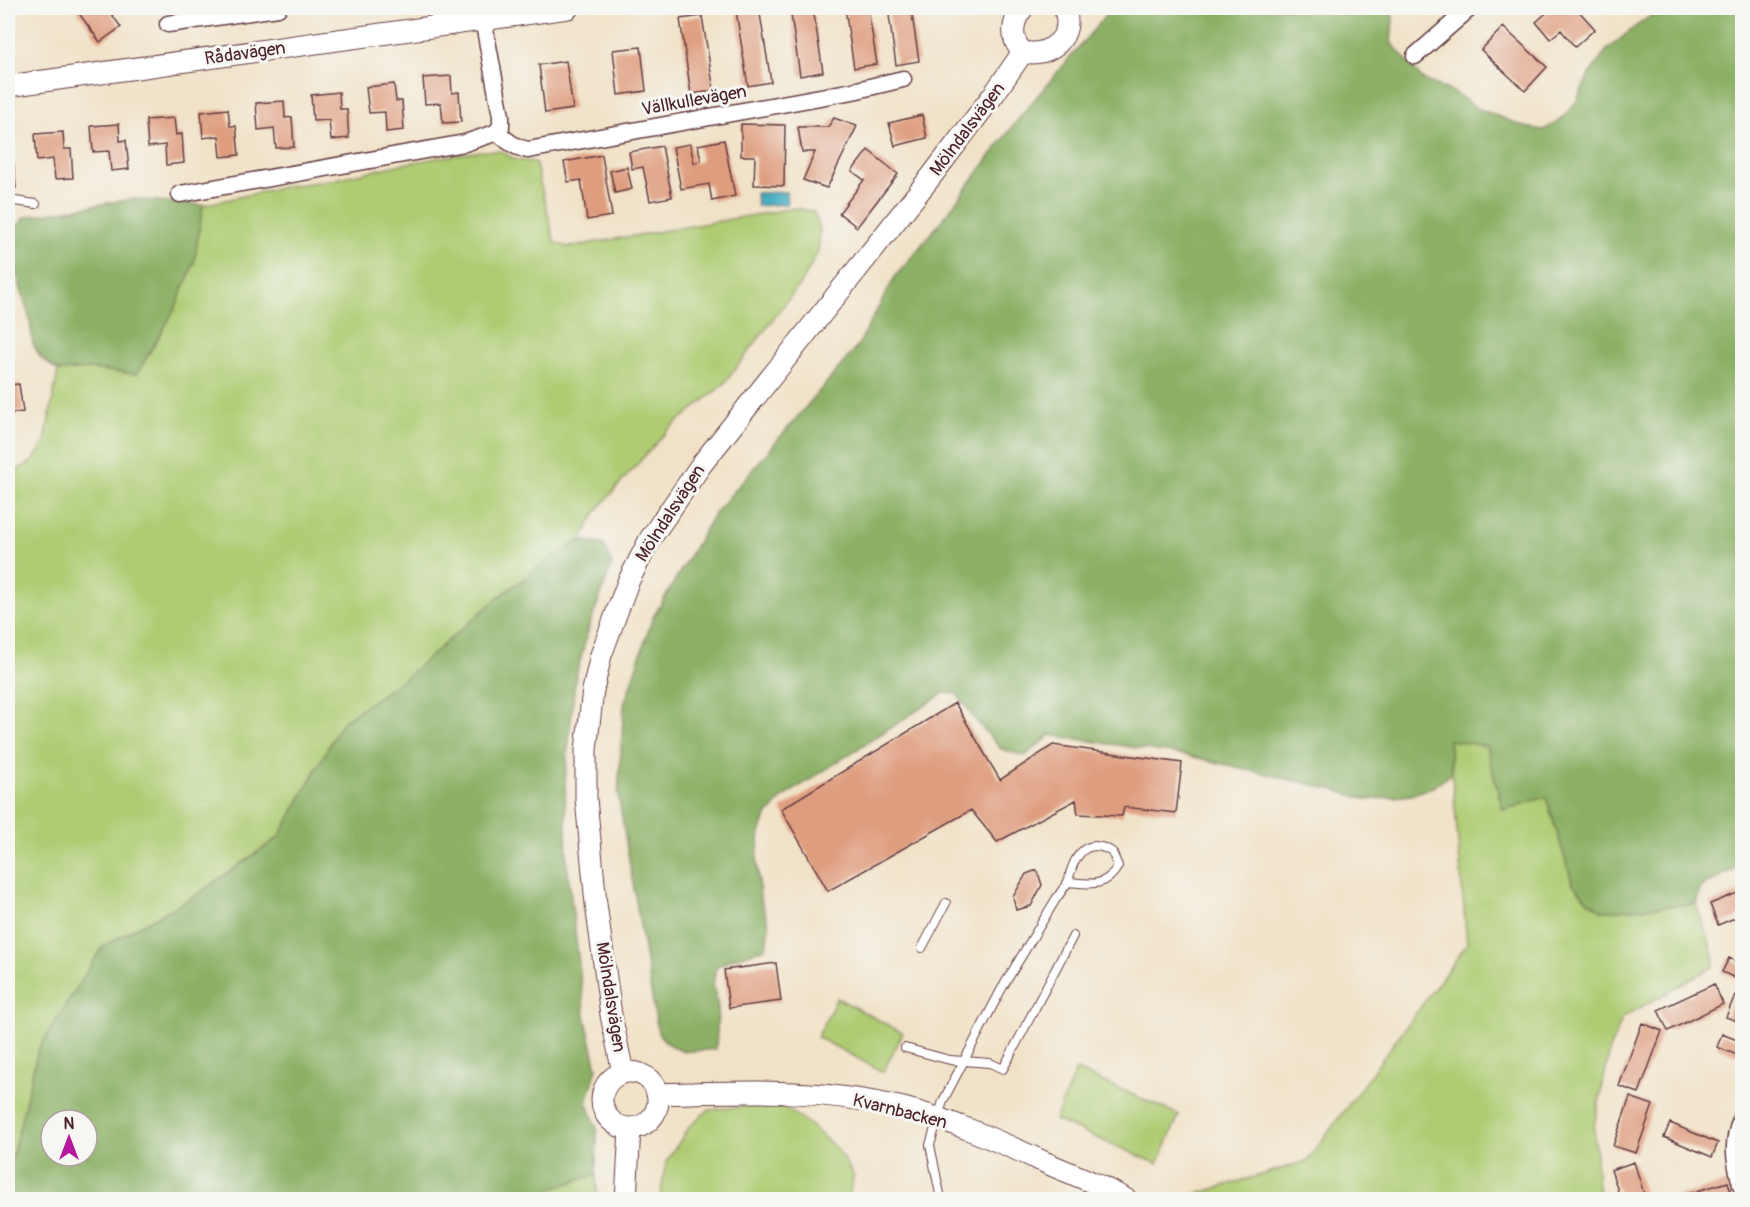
<svg xmlns="http://www.w3.org/2000/svg" width="1750" height="1207" font-family="Pangolin,sans-serif">
<style>
.green{fill:#afcc73;stroke:#7c764f;stroke-width:1.5}
.forest{fill:#8bb065;stroke:#6a6848;stroke-width:1.5;fill-rule:evenodd}
.water{fill:#40acbf;stroke:#456675;stroke-width:1.5}
.building{fill:#df9d7f}
.lines{fill:none;stroke-linecap:round;stroke-linejoin:round}
.service-casing{stroke:#633c42;stroke-width:10}
.minor-casing{stroke:#633c42;stroke-width:19}
.tertiary-casing{stroke:#633c42;stroke-width:23}
.service{stroke:#fff;stroke-width:8}
.minor{stroke:#fff;stroke-width:16}
.tertiary{stroke:#fff;stroke-width:21}
.labels{text-anchor:middle;stroke-width:6;stroke-linejoin:round;paint-order:stroke}
.street-label{font-size:18px;fill:#4a1f2b;stroke:#f6f6f2}
</style>
<rect width="100%" height="100%" fill="#f6f6f2"/>
<filter id="ink" filterUnits="userSpaceOnUse"><feTurbulence type="fractalNoise" baseFrequency=".0167" numOctaves="2"/><feDisplacementMap in="SourceGraphic" scale="12" xChannelSelector="R" yChannelSelector="G"/><feConvolveMatrix kernelMatrix="1 2 1 2 8 2 1 2 1" color-interpolation-filters="sRGB"/></filter>
<filter id="wash" filterUnits="userSpaceOnUse"><feTurbulence type="fractalNoise" baseFrequency=".008" numOctaves="4" result="noise"/><feDisplacementMap in="SourceGraphic" scale="24" xChannelSelector="R" yChannelSelector="G"/><feGaussianBlur stdDeviation="1.35" result="paint"/><feColorMatrix in="noise" values="0 0 0 0 0 0 0 0 0 0 0 0 0 0 0 0 0 1.4 0 .05"/><feComposite in="paint" operator="in"/></filter>
<g filter="url(#wash)">
<rect width="100%" height="100%" fill="#f1e2c7"/>
<path class="green" d="M480 151H501L516 160 535 162 555 243 569 247 795 208 814 212 820 229 818 252 803 280 724 384 669 429 622 481 596 512 581 540 550 559 500 596 404 679 342 722 279 837 195 896 103 946 38 1050 8 1175V475L33 461 45 441 58 371 90 369 137 374 174 311 194 263 203 205 288 186 326 181 407 163Z
M1449 739 1486 746 1546 797 1573 884 1588 901 1603 911 1696 904 1714 956 1713 967 1623 1017 1611 1045 1594 1126 1598 1188 1602 1199 1193 1200 1190 1196 1307 1161 1467 944Z
M837 998 903 1033 883 1072 817 1037Z
M1076 1070 1179 1115 1158 1164 1055 1120Z
M746 1106H782L809 1124 837 1149 854 1176 848 1199H660L666 1162 689 1127 708 1110Z
M596 1174 597 1199 530 1200 554 1188Z"/>
<path class="forest" d="M1112 8H1391L1393 19 1391 42 1422 79 1455 93 1477 108 1525 127 1544 130 1560 121 1576 102 1589 75 1606 51 1632 29 1662 8H1742V865L1701 887 1696 904 1603 911 1588 901 1573 884 1546 797 1503 810 1486 746 1449 740 1452 773 1435 786 1411 795 1368 800 1335 790 1185 755 1051 735 1025 756 1001 749 974 718 957 694 944 693 783 797 766 817 760 833 757 858 760 897 769 925 766 948 732 959 716 967 713 985 718 1007 716 1049C689 1051 676 1057 658 1033L618 794 624 705 652 619 713 516 857 347 895 277 939 224 1023 113Z
M132 199 203 205 194 263 174 311 137 374 90 369 58 371 41 358 33 344 30 320 16 272 13 251 16 227 26 217Z
M581 540 604 545 612 564 589 627 575 680 565 781 567 863 585 1016 597 1068 587 1102 597 1129 596 1174 554 1188 530 1200 8 1199V1175L38 1050 103 946 195 896 279 837 342 722 404 679 500 596 550 559ZM51 1120H87V1156H51Z"/>
<path class="water" d="M786 192 787 204 757 206 756 193Z"/>
<g id="blocks">
<path class="building" d="M75 8H107L121 27 100 42Z
M759 8 771 82 748 86 736 11Z
M790 8H813L823 72 800 76Z
M845 8H868L877 64 854 68Z
M888 8H911L919 61 896 65Z
M1552 8H1576L1595 29 1575 47 1561 30 1550 39 1536 22Z
M702 16 714 91 691 94 680 19Z
M1503 27 1547 67 1525 91 1481 50Z
M641 47 646 91 618 95 613 50Z
M566 61 573 109 545 113 539 65Z
M451 76 452 93 459 92 461 122 443 123 441 103 425 104 423 78Z
M394 84 396 101H402L404 130 386 132 385 112 369 113 366 87Z
M339 92 340 109H347L349 138 331 140 329 120 313 121 311 95Z
M284 101 285 118 292 117 294 147 276 148 274 128 258 130 256 103Z
M228 109 230 126H236L239 155 221 157 219 136 203 138 201 112Z
M922 115 927 138 895 146 889 123Z
M174 118 176 135 182 134 184 163 166 165 165 145 148 147 146 120Z
M834 118 857 126 827 188 803 180 815 152H802L798 127H828Z
M119 124 120 141 126 140 129 169 111 171 109 151 93 152 91 126Z
M741 124 785 125 784 186 754 185 755 156H741Z
M63 132 64 149H71L73 178 55 179 53 159 37 161 35 134Z
M724 140 735 196 712 201 709 184 681 189 673 147 690 144 694 163 701 161 698 145Z
M662 146 672 197 650 201 643 167 632 169 629 152Z
M868 150 898 174 857 227 839 213 864 180 852 171Z
M602 155 612 216 587 220 581 180 568 182 564 162Z
M8 159H13L16 188 8 189Z
M627 167 632 189 615 193 610 171Z
M19 384 23 412 8 414V385Z
M955 703 1000 780 1053 745 1182 763 1176 813 1124 807 1122 816 1078 814 1076 800 997 842 971 810 828 891 781 809Z
M1037 870 1042 885 1031 906 1016 910 1013 897 1026 874Z
M1742 891V915L1718 925 1710 904Z
M1729 958 1742 965V981L1722 972Z
M776 963 781 1001 729 1008 724 970Z
M1714 984 1723 1004 1668 1031 1658 1010Z
M1735 995 1742 998V1023L1726 1017Z
M1642 1023 1662 1031 1639 1093 1619 1086Z
M1722 1034 1742 1042V1057L1717 1047Z
M1630 1097 1653 1105 1636 1153 1613 1146Z
M1670 1123 1718 1143 1712 1157 1664 1137Z
M1634 1162 1646 1200H1621L1611 1170Z
M1728 1182 1733 1200H1669V1199Z"/>
</g>
</g>
<g filter="url(#ink)">
<use href="#blocks" fill-opacity="0" stroke="#633c42" stroke-width="1.5"/>
<g class="lines">
<g class="service-casing">
<path id="service" d="M8 200 36 204
M922 948 946 903
M905 1048 950 1060 990 1063 1003 1069 1073 936
M941 1199 930 1145 943 1101 1001 990 1056 899 1068 882C1090 884 1106 888 1118 866L1112 852C1085 835 1073 858 1068 882"/>
</g>
<g class="minor-casing">
<path id="minor" d="M168 24 278 8
M1415 56 1470 8
M497 131C506 141 516 148 528 150L853 91 903 79
M180 194 465 143 495 133 501 127V116L481 8
M1742 1116C1731 1144 1734 1159 1742 1188"/>
</g>
<g class="tertiary-casing">
<path id="tertiary" d="M1023 8C1012 21 1009 39 1023 52 1050 58 1076 36 1064 8
M8 86 568 8
M602 1100a28 28 0 1 1 56 0a28 28 0 1 1-56 0Z
M623 1073 611 1015 596 904 586 799V750L593 690 601 655 628 582 650 539 701 465 930 178 994 94 1023 52
M657 1094C740 1091 822 1088 903 1108 951 1120 998 1141 1044 1162 1071 1174 1101 1184 1127 1200
M626 1200 630 1128"/>
</g>
<use href="#service" class="service"/>
<use href="#minor" class="minor"/>
<use href="#tertiary" class="tertiary"/>
</g>
</g>
<g class="labels">
<g class="street-label">
<text transform="translate(245 53) rotate(-8)" y="6">Rådavägen</text>
<text transform="translate(694 100) rotate(-10)" y="6">Vällkullevägen</text>
<text transform="translate(967 129) rotate(-53)" y="6">Mölndalsvägen</text>
<text transform="translate(670 513) rotate(-57)" y="6">Mölndalsvägen</text>
<text transform="translate(611 997) rotate(81)" y="6">Mölndalsvägen</text>
<text transform="translate(900 1111) rotate(14)" y="6">Kvarnbacken</text>
</g>
</g>
<rect width="1750" height="1207" fill="none" stroke="#f6f6f2" stroke-width="30"/>
<g transform="translate(69 1138)"><circle r="28" fill="#f6f6f2" stroke="#b1a0a2" stroke-width="1.5"/>
<path d="M0-4.5L10 22L0 15L-10 22Z" fill="#b5179e"/>
<text y="-9" font-size="16" font-weight="bold" text-anchor="middle" fill="#4a1f2b">N</text>
</g>
</svg>
